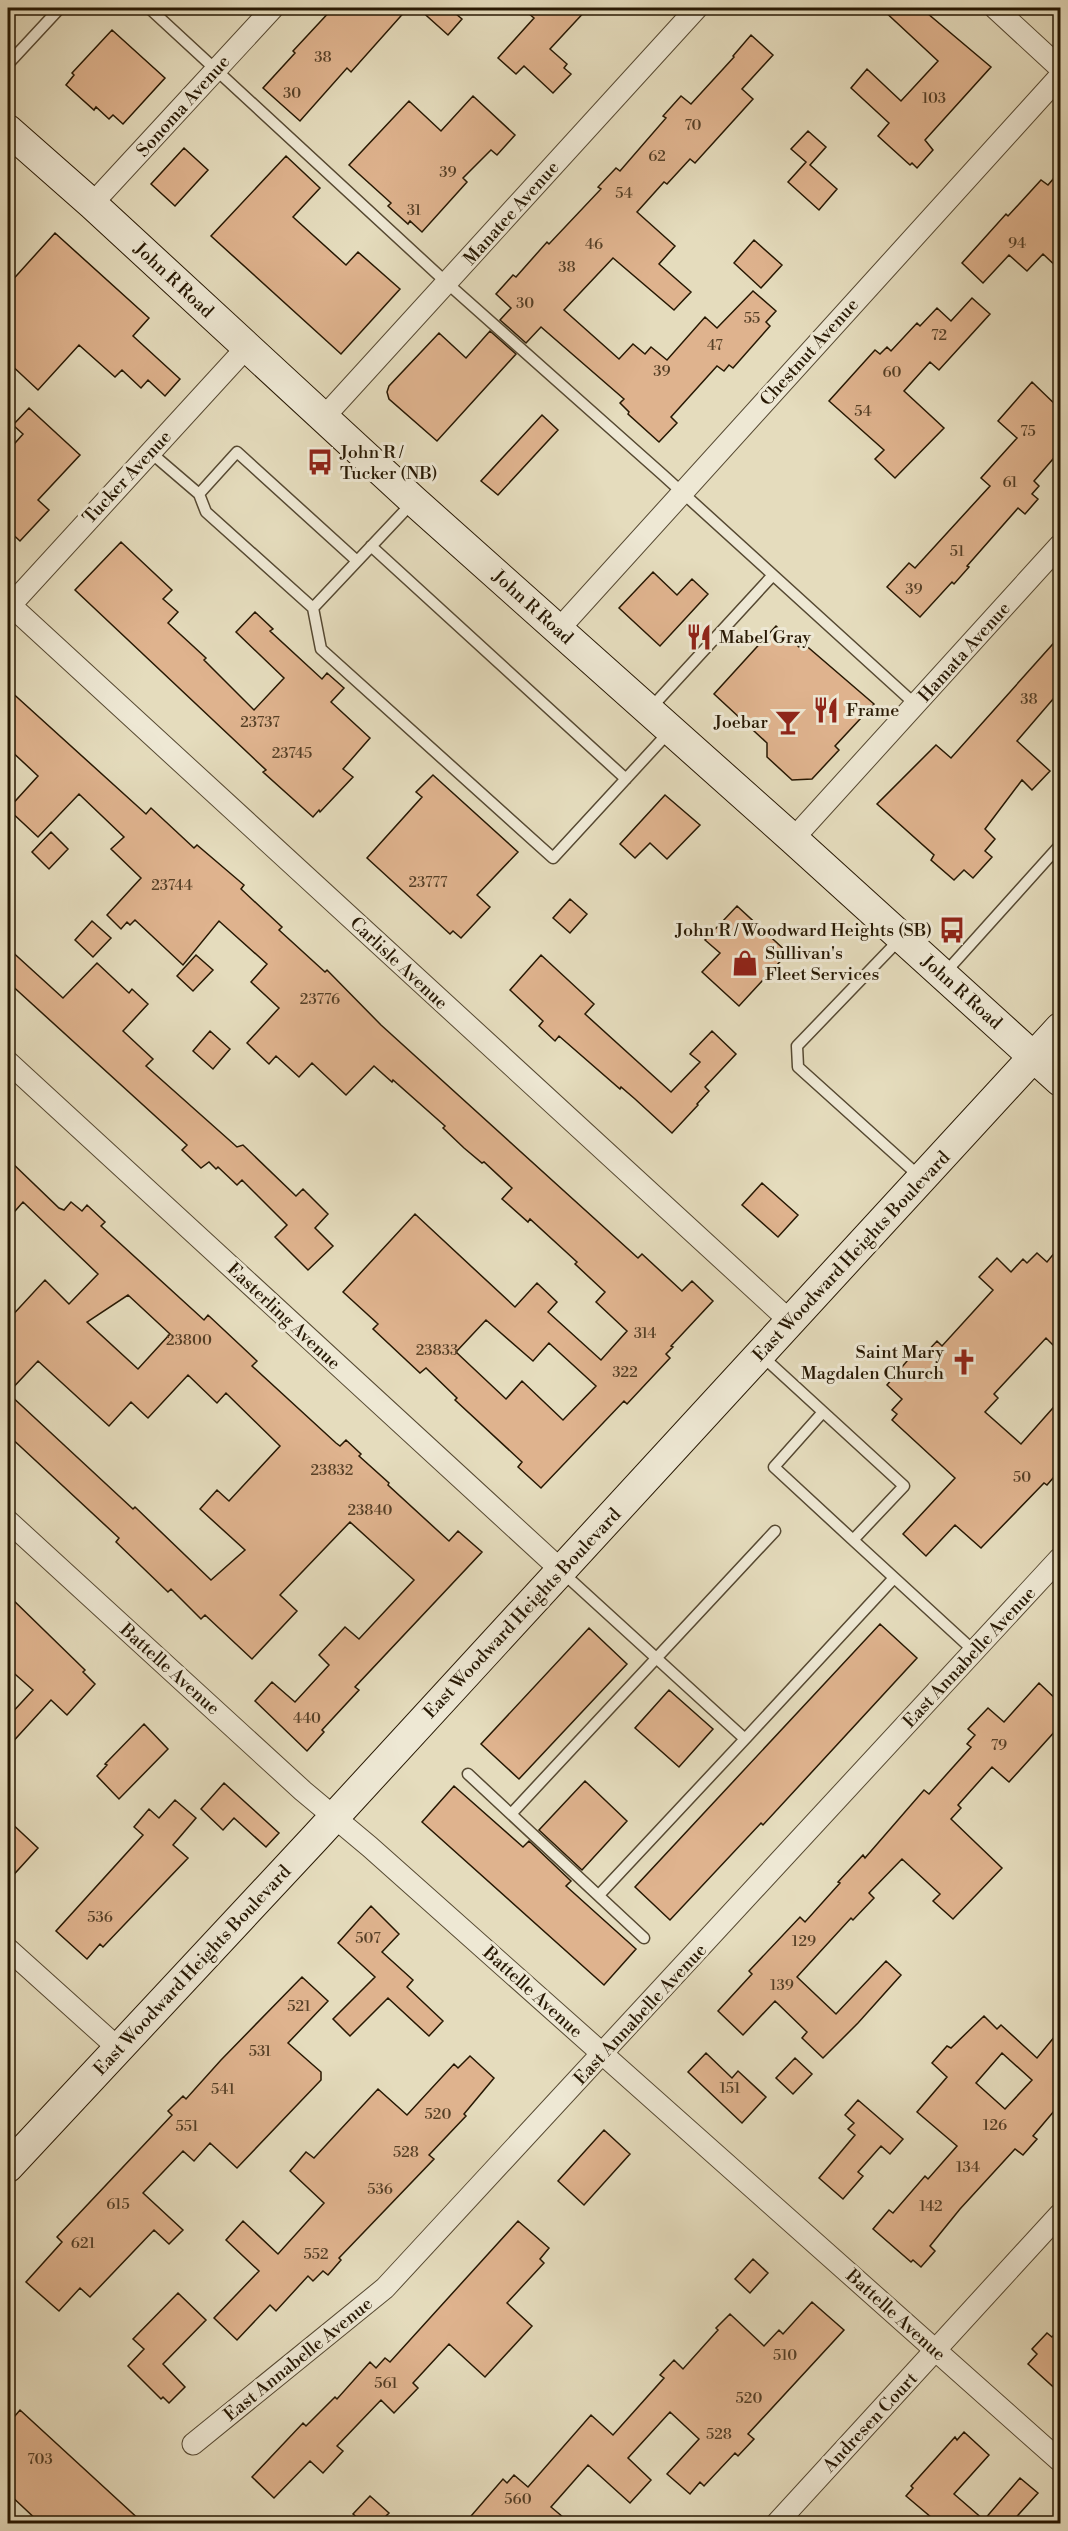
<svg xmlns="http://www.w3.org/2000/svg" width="1068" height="2531" font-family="'Libre Bodoni',serif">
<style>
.building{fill:#dfb38e;stroke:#271803;stroke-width:1.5;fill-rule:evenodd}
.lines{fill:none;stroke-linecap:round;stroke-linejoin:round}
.lane-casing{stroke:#564932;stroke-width:13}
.street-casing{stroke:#564932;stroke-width:23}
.secondary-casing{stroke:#271803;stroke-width:32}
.lane{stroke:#eee8d4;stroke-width:10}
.street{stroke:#eee8d4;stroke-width:21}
.secondary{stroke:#eee8d4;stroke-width:30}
.labels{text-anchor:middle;stroke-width:6;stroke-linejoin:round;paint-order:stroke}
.number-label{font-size:15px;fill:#553f26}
.street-label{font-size:18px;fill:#271803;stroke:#eee8d4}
.poi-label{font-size:18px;fill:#271803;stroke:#eee8d4;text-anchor:start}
</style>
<rect width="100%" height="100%" fill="#e5dcbd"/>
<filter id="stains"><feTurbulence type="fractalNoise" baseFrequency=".00333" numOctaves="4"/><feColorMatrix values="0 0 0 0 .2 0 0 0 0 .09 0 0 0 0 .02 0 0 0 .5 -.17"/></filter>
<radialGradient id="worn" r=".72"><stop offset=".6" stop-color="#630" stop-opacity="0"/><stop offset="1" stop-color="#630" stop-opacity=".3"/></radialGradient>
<path class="building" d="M333 8H408L351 72 347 68 300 121 263 88 295 53 293 51Z
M418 8H449L462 19 448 35Z
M522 8H588L550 49 567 64 564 68 571 74 553 93 524 66 516 74 498 58 534 18Z
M881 8H921L991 67 925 140 933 150 917 168 912 163 910 165 878 136 889 123 851 88 867 69 901 101 938 61Z
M112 30 165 78 123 124 113 115 109 119 96 107 94 110 66 85 74 75 72 73Z
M751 35 773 55 742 89 753 99 695 163 690 159 667 184 664 182 637 212 675 246 659 264 691 292 674 310 613 258 564 310 619 359 633 344 645 354 651 347 667 360 705 317 717 328 753 291 776 311 766 322 770 326 733 368 729 365 724 371 717 366 671 417 677 423 659 442 628 414 629 412 620 403 624 399 541 327 526 343 500 320 511 308 496 294 513 275 516 277 547 242 549 244 601 189 598 187 616 168 620 171 666 118 663 116 681 96 691 104 734 57 733 56Z
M473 96 515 135 497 155 491 150 463 178 467 182 422 232 410 221 408 224 388 206 391 203 349 165 409 101 441 131Z
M808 131 826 147 810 165 837 189 819 210 788 182 806 162 791 149Z
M184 148 208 170 175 206 151 184Z
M286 156 320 188 293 217 346 265 358 252 400 289 341 354 211 236Z
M1060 171V270L1043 254 1027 271 1009 255 983 283 962 263 1006 214 1008 216 1041 180 1048 185Z
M55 233 149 318 133 336 180 379 165 396 148 380 141 388 122 370 115 377 79 345 38 390 8 362V285Z
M754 240 782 265 761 288 734 263Z
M972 298 990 314 939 370 930 362 904 391 944 428 895 478 875 459 884 450 829 401 875 350 880 354 887 347 891 351 917 323 920 326 937 308 951 321Z
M490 331 516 354 437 441 389 399 387 392 389 386 439 333 466 358Z
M1032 382 1060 409V439L1054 447 1059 452 1034 481 1039 486 1032 494 1038 499 1025 514 1018 508 967 566 969 567 954 584 952 582 920 617 887 587 909 563 915 568 990 486 981 478 1017 438 998 421Z
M29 408 80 455 38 500 49 510 20 541 8 530V451L23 434 13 425Z
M542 415 558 430 498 495 481 481Z
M121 542 172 590 163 599 178 612 168 623 206 658 204 660 254 710 284 678 236 632 255 612 273 629 270 631 322 679 327 673 344 688 331 702 370 738 343 769 353 777 320 812 319 810 313 817 263 772 266 770 75 590Z
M653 572 677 595 692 579 708 594 660 646 619 608Z
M776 626 799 647 803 643 874 704 835 746 839 750 812 779 792 780 767 757V743L714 694Z
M1060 636V691L1017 741 1050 771 1032 790 1022 780 985 829 995 839 985 851 992 857 973 878 964 870 954 880 931 860 934 855 877 804 936 745 951 758Z
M8 689 146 814 151 808 194 848 197 845 244 885 241 889 282 927 279 930 325 972 327 970 381 1025 638 1258 642 1254 682 1291 692 1281 713 1301 671 1346 673 1347 666 1354 670 1358 627 1404 624 1401 541 1488 518 1467 522 1462 455 1400 457 1398 426 1368 420 1373 373 1329 378 1324 343 1292 415 1214 515 1307 537 1283 557 1302 548 1312 601 1360 627 1331 596 1302 605 1292 575 1264 577 1262 530 1219 528 1222 502 1199 512 1188 484 1162 482 1163 464 1148 443 1128 445 1126 393 1080 392 1082 374 1066 346 1095 312 1063 299 1077 276 1056 269 1064 247 1043 279 1008 251 982 267 964 219 921 183 965 135 920 130 925 127 922 121 929 107 915 141 878 111 849 124 837 79 794 38 837 8 809 38 776 8 748ZM486 1320 533 1361 549 1343 596 1386 563 1420 522 1381 506 1399 456 1352Z
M433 775 518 852 477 895 490 907 461 938 453 931 450 934 367 858 422 797 416 792Z
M665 795 700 825 667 859 650 843 635 858 620 844Z
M51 832 68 849 49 869 32 852Z
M570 899 587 914 570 933 553 918Z
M737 906 788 953 739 1006 702 972 720 953 705 940Z
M92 921 111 938 93 957 75 940Z
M8 948 63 998 97 963 129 993 132 989 148 1004 123 1031 153 1059 146 1066 237 1147 243 1145 296 1196 303 1189 328 1214 315 1228 333 1246 308 1270 275 1237 287 1225 242 1180 237 1185 218 1167 216 1169 209 1162 201 1168 182 1150 187 1145 8 982Z
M196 955 213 970 193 991 177 976Z
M541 955 594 1004 585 1014 671 1092 700 1062 690 1054 712 1031 736 1054 705 1087 709 1091 697 1104 698 1105 672 1133 635 1099 621 1087 620 1089 559 1036 555 1041 539 1026 543 1021 510 990Z
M210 1031 230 1049 213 1069 193 1051Z
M8 1159 59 1208 64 1210 71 1202 82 1211 87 1205 105 1222 101 1226 204 1320 208 1315 257 1361 252 1366 336 1443 340 1446 346 1440 361 1454 359 1456 389 1483 388 1485 449 1541 458 1531 482 1552 355 1687 359 1690 322 1730 324 1732 307 1751 255 1701 272 1682 295 1702 329 1665 319 1655 345 1627 359 1639 414 1580 350 1522 280 1595 297 1611 252 1659 205 1615 201 1619 171 1589 168 1592 116 1542 119 1538 8 1435V1320L45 1280 69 1304 98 1274 23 1202 8 1219ZM128 1295 170 1334 138 1369 87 1322ZM38 1361 109 1426 131 1402 148 1418 188 1375 217 1403 226 1393 280 1446 229 1501 217 1490 200 1509 245 1550 211 1580 135 1507 133 1509 8 1393Z
M762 1183 798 1215 778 1237 742 1205Z
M1060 1246V1352L1046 1338 994 1394 998 1398 985 1412 1021 1444 1060 1400V1470L1047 1485 1044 1483 981 1548 955 1525 926 1556 903 1534 955 1478 892 1420 897 1414 892 1410 902 1399 887 1385 917 1349 924 1355 937 1341 942 1346 993 1290 979 1277 997 1258 1011 1272 1023 1259 1027 1263 1037 1253 1047 1262Z
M8 1595 85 1670 83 1672 95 1684 67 1715 51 1700 8 1747V1717L33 1690 8 1668Z
M880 1624 917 1658 763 1825 761 1823 670 1920 635 1887Z
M589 1628 627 1664 519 1779 481 1744Z
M1039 1683 1060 1703V1723L1057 1729 1009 1782 992 1767 958 1805 961 1808 951 1819 1002 1868 953 1919 933 1901 940 1894 902 1859 869 1893 874 1898 853 1920 851 1918 797 1977 836 2014 886 1961 901 1975 858 2023 823 2058 802 2038 807 2032 775 2001 743 2035 718 2011 752 1974 749 1971 800 1917 805 1922 840 1883 838 1882 863 1855 865 1858 924 1790 929 1794 971 1747 967 1744 975 1735 968 1729 988 1708 1004 1722Z
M669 1690 713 1729 679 1767 635 1728Z
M144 1724 168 1749 119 1799 97 1776 107 1765 105 1764Z
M585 1781 627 1821 582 1870 539 1830Z
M224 1783 279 1833 266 1847 234 1818 223 1830 201 1809Z
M454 1786 523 1847 529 1841 571 1881 566 1886 636 1949 604 1985 422 1822Z
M175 1800 196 1818 173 1845 188 1858 103 1947 100 1944 87 1959 56 1931 143 1835 134 1827 149 1809 159 1818Z
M8 1820 38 1848 8 1881Z
M371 1906 399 1934 382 1952 413 1980 407 1987 443 2021 429 2036 388 1998 350 2036 333 2019 375 1977 338 1943Z
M302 1977 328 2001 288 2043 321 2072V2080L237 2168 210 2143 194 2161 183 2151 143 2193 183 2230 169 2244 154 2230 90 2297 80 2288 59 2311 26 2282 62 2242 57 2237 172 2115 168 2111 183 2096 186 2099 221 2060Z
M984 2016 997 2029 1001 2025 1037 2058 1060 2030V2104L1033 2136 1037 2139 1023 2155 1015 2149 960 2209 930 2246 935 2251 921 2267 913 2260 911 2262 873 2229 889 2210 893 2213 925 2176 928 2179 957 2146 917 2112 947 2077 932 2063 947 2046 951 2048ZM1002 2053 1032 2080 1005 2109 976 2083Z
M706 2053 732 2078 738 2071 766 2097 742 2123 688 2072Z
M470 2056 494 2078 464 2114 466 2116 429 2155 434 2159 339 2258 341 2260 328 2275 323 2271 313 2281 308 2276 276 2311 270 2305 237 2340 214 2318 259 2271 226 2240 243 2221 278 2254 324 2203 290 2171 306 2152 314 2158 378 2089 407 2115 454 2064 458 2068Z
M795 2058 812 2074 793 2094 776 2078Z
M858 2100 903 2139 890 2154 881 2146 858 2172 863 2176 843 2199 819 2178 855 2135 848 2129 854 2123 845 2115Z
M604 2130 630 2154 584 2205 558 2181Z
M518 2221 549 2248 540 2259 544 2263 507 2303 532 2326 485 2377 449 2344 413 2383 418 2388 394 2413 381 2400 337 2446 343 2451 323 2473 310 2461 274 2498 252 2477 303 2423 306 2426 335 2397 337 2399 370 2362 376 2368 385 2358 390 2362Z
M753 2259 768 2273 750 2293 735 2279Z
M178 2293 206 2320 163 2364 185 2387 169 2403 163 2397 161 2399 128 2366 144 2349 133 2339Z
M812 2302 844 2330 748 2434 754 2439 738 2456 735 2453 704 2486 700 2482 690 2494 667 2474 699 2439 670 2412 628 2458 651 2480 630 2503 588 2465 551 2507 570 2523H465L503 2479 507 2483 514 2475 528 2487 591 2415 613 2435 664 2378 660 2375 674 2360 683 2369 718 2330 716 2328 730 2314 764 2346 779 2330 783 2334Z
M1060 2328V2393L1028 2364 1037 2354 1032 2349 1047 2333 1052 2337Z
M20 2410 143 2523H40L8 2493V2424Z
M964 2432 989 2455 954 2494 984 2520 1020 2478 1038 2493 1011 2523H938L906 2496 913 2488 911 2486 955 2437 957 2440Z
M370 2496 389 2513 379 2523H363L353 2514Z"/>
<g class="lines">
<g class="lane-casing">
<path id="lane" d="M149 8 447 283 663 475 916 705
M8 64 60 8
M150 452 199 494 206 512 313 608 412 503
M199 494 237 452 357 561
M371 546 626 779
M313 608 321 649 553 858 669 732
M649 710 773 575
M899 940 797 1046 798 1067 919 1176
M944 974 1060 845
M762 1356 904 1486 853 1540 974 1651
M823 1412 774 1467 853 1540
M563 1573 745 1739 599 1895
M745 1739 894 1578
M468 1774 644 1938
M511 1814 775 1531"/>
</g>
<g class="street-casing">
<path id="street" d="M995 8 1060 68
M92 204 273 8
M324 417 697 8
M8 603 791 1322
M8 608 247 347
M559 629 1060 76
M793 839 1060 545
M8 1062 561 1570
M8 1521 303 1791 370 1847 1060 2461
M8 1949 118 2048
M193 2444 385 2288 1060 1558
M776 2524 1060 2214"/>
</g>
<g class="secondary-casing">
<path id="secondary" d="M8 130 92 204 414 501 793 839 1060 1081
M8 2167 315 1838 1060 1028"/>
</g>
<use href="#lane" class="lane"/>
<use href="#street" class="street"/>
<use href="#secondary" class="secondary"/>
</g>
<defs>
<g id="bus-bare" transform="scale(2.07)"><path d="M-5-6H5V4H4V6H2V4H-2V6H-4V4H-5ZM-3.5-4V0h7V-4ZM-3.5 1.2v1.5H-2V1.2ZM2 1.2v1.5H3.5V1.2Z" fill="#8f2418" stroke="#eee8d4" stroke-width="2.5" paint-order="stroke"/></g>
<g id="restaurant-bare" transform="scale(2.07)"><path d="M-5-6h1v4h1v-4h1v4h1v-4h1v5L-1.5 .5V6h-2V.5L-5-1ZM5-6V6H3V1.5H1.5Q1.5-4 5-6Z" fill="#8f2418" stroke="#eee8d4" stroke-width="2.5" paint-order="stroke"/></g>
<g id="bar-bare" transform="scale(2.07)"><path d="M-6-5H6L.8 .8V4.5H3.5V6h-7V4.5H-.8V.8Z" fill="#8f2418" stroke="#eee8d4" stroke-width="2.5" paint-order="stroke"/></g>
<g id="shop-bare" transform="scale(2.07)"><path d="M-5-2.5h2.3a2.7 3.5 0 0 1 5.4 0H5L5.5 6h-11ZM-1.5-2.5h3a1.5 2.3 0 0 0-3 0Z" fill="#8f2418" stroke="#eee8d4" stroke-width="2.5" paint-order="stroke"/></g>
<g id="church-bare" transform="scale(2.07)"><path d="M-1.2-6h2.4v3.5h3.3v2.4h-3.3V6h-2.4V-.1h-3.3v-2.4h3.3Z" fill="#8f2418" stroke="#eee8d4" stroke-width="2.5" paint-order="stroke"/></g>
</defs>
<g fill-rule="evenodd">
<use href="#bus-bare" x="320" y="462"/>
<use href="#restaurant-bare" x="699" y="637"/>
<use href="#restaurant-bare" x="826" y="710"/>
<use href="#bar-bare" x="788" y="722"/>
<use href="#bus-bare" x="952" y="930"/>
<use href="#shop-bare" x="745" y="963"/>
<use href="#church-bare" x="964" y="1362"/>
</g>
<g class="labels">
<g class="number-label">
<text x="323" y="62">38</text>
<text x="292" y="98">30</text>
<text x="934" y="103">103</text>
<text x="693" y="130">70</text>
<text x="657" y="161">62</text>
<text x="448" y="177">39</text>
<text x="624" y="198">54</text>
<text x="414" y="215">31</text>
<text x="1017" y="248">94</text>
<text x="594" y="249">46</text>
<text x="567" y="272">38</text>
<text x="525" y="308">30</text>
<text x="752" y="323">55</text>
<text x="939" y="340">72</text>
<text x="715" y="350">47</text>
<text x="662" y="376">39</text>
<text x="892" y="377">60</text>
<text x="863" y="416">54</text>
<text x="1028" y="436">75</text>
<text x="1010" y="487">61</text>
<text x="957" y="556">51</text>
<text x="914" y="594">39</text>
<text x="1029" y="704">38</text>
<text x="260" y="727">23737</text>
<text x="292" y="758">23745</text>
<text x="428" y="887">23777</text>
<text x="172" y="890">23744</text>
<text x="320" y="1004">23776</text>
<text x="645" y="1338">314</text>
<text x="189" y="1345">23800</text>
<text x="437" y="1355">23833</text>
<text x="625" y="1377">322</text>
<text x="332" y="1475">23832</text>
<text x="1022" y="1482">50</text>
<text x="370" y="1515">23840</text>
<text x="307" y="1723">440</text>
<text x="999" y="1750">79</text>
<text x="100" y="1922">536</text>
<text x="368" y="1943">507</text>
<text x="804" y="1946">129</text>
<text x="782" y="1990">139</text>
<text x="299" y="2011">521</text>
<text x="260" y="2056">531</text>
<text x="730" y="2093">151</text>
<text x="223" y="2094">541</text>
<text x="438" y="2119">520</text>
<text x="995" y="2130">126</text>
<text x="187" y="2131">551</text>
<text x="406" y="2157">528</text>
<text x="968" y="2172">134</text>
<text x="380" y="2194">536</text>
<text x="118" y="2209">615</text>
<text x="931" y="2211">142</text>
<text x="83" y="2248">621</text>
<text x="316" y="2259">552</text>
<text x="785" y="2360">510</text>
<text x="386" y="2388">561</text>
<text x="749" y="2403">520</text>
<text x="719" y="2439">528</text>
<text x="40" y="2464">703</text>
<text x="518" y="2504">560</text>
</g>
<g class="street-label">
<text transform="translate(183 106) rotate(-48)" y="6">Sonoma Avenue</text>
<text transform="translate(511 213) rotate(-48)" y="6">Manatee Avenue</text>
<text transform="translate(174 280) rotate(43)" y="6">John R Road</text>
<text transform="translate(809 352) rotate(-48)" y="6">Chestnut Avenue</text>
<text transform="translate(127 477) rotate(-47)" y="6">Tucker Avenue</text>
<text transform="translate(533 607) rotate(42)" y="6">John R Road</text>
<text transform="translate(964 652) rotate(-48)" y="6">Hamata Avenue</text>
<text transform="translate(399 963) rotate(43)" y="6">Carlisle Avenue</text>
<text transform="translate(962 992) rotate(42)" y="6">John R Road</text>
<text transform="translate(851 1256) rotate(-47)" y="6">East Woodward Heights Boulevard</text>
<text transform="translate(284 1316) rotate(43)" y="6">Easterling Avenue</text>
<text transform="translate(522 1613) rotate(-47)" y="6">East Woodward Heights Boulevard</text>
<text transform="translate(969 1657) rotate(-47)" y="6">East Annabelle Avenue</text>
<text transform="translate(170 1669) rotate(42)" y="6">Battelle Avenue</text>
<text transform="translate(192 1970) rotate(-47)" y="6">East Woodward Heights Boulevard</text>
<text transform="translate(533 1992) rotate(42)" y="6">Battelle Avenue</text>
<text transform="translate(640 2014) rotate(-47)" y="6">East Annabelle Avenue</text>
<text transform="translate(896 2315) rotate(42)" y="6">Battelle Avenue</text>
<text transform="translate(298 2359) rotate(-39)" y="6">East Annabelle Avenue</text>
<text transform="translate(870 2422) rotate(-47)" y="6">Andresen Court</text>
</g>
<g class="poi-label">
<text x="340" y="458">John R /<tspan x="340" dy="21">Tucker (NB)</tspan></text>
<text x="719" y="643">Mabel Gray</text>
<text x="846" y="716">Frame</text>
<text x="768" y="728" text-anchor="end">Joebar</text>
<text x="932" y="936" text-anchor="end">John R / Woodward Heights (SB)</text>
<text x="765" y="959">Sullivan's<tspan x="765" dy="21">Fleet Services</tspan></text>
<text x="944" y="1358" text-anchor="end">Saint Mary<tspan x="944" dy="21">Magdalen Church</tspan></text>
</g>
</g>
<rect width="1068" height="2531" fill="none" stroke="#e5dcbd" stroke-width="30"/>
<rect x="9" y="9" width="1050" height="2513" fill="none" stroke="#271803" stroke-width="3"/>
<rect x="15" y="15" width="1038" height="2501" fill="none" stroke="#271803" stroke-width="1.5"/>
<rect width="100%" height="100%" filter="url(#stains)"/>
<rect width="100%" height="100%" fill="url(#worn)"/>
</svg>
